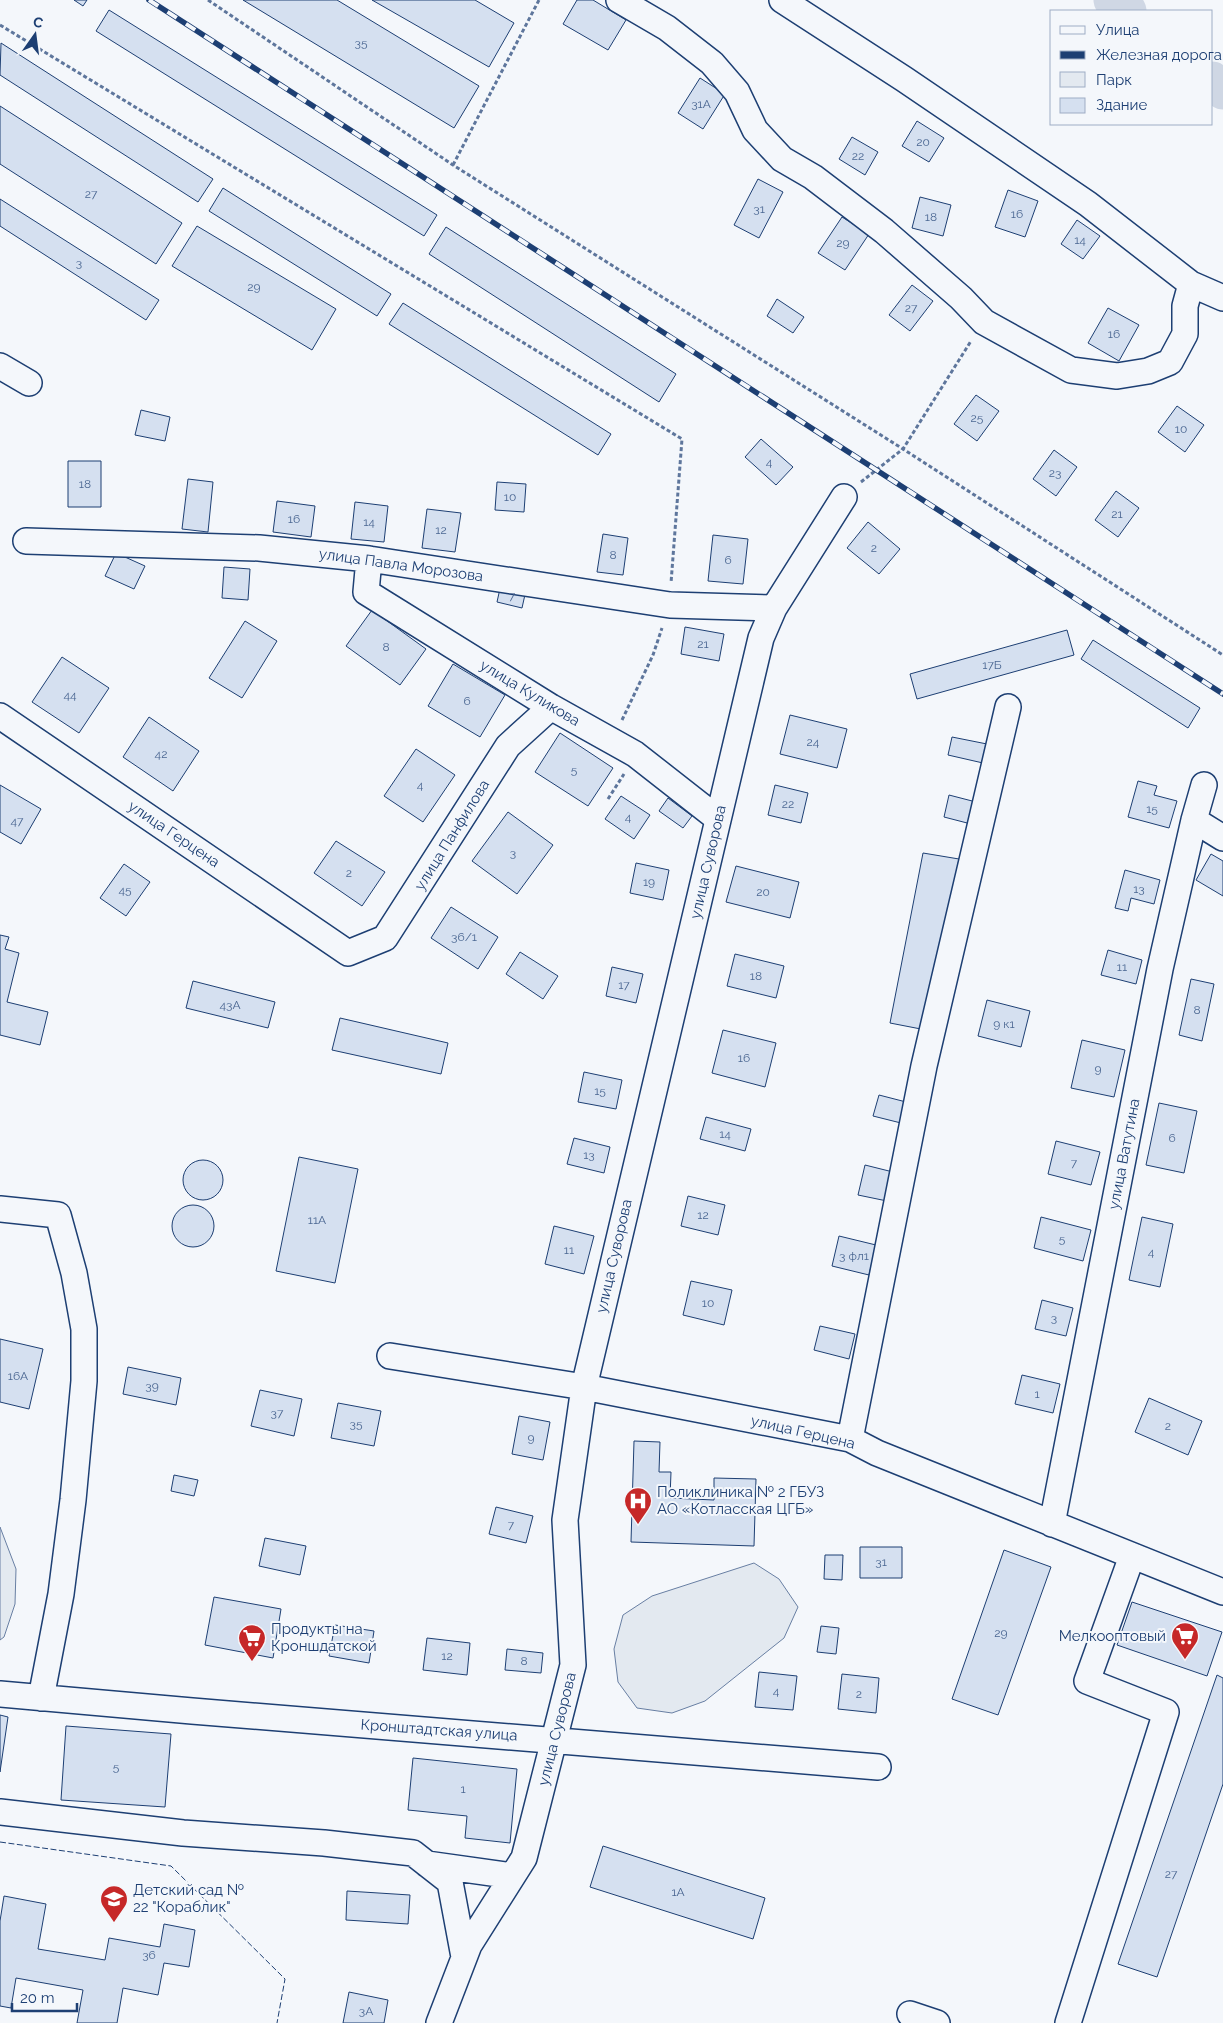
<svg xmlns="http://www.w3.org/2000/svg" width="1223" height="2023" font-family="Raleway,sans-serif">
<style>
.green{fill:#e3e9f0;stroke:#687fa3}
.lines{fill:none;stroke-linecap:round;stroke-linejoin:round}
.river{stroke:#cfd7e4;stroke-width:39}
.building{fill:#d5e0f0;stroke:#1d3f73}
.minor-casing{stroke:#1d3f73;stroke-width:28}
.path{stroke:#5e769c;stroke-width:3;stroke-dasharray:4 2.5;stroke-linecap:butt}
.minor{stroke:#f4f7fb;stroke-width:25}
.rail-casing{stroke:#1d3f73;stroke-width:5.5}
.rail{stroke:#f4f7fb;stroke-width:4;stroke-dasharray:11;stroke-linecap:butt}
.fence{stroke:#1d3f73;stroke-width:1;stroke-dasharray:6 2.5;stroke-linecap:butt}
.labels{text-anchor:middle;stroke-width:4;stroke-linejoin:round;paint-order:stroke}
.number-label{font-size:12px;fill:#4b6792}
.street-label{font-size:15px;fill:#1d3f73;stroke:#f4f7fb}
.poi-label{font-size:15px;fill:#1d3f73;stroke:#f4f7fb;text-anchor:start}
</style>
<rect width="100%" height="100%" fill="#f4f7fb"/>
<path class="green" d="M0 1527 16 1569 15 1604 4 1637 0 1640Z
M754 1563 779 1579 798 1607 784 1638 705 1701 672 1713 637 1708 618 1682 614 1649 623 1615 652 1596Z"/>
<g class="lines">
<path class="river" d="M1113 0 1127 11
M1212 81 1223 90"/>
</g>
<path class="building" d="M74 0H87L83 6Z
M243 0H337L479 86 454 128Z
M372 0H475L514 23 489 67Z
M577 0H593L626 20 608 50 563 24Z
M109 10 437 215 424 236 96 31Z
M1 43 213 179 198 202 0 75Z
M700 78 725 94 703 129 678 113Z
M0 106 182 223 156 264 0 164Z
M917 121 944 138 929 162 902 146Z
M852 137 878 152 865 175 839 159Z
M758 179 783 192 759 238 734 225Z
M223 188 391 294 377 316 209 211Z
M1008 190 1038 201 1025 237 995 227Z
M920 197 951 205 943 236 912 228Z
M0 199 159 300 146 320 0 226Z
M842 217 869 234 845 270 818 253Z
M1077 220 1100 236 1083 259 1061 244Z
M197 226 336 309 312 350 172 266Z
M446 227 676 374 659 402 429 254Z
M912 285 933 301 910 331 889 315Z
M777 299 804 317 793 333 767 316Z
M403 303 611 434 598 455 389 324Z
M1108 308 1139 325 1119 361 1088 343Z
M976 395 999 411 977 441 954 424Z
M1177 406 1204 425 1185 452 1158 432Z
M141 410 170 417 165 441 135 435Z
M761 439 793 467 776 485 745 457Z
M1054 450 1077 467 1056 496 1033 479Z
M68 461H101V507H68Z
M188 479 213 482 208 532 182 529Z
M497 482 526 484 524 512 495 510Z
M1116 491 1139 508 1118 537 1095 520Z
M277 501 315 506 311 537 273 532Z
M355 502 388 506 384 542 351 539Z
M427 509 461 513 455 552 422 548Z
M868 522 900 549 879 574 847 548Z
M603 534 628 538 623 575 597 572Z
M713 535 748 539 743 584 708 581Z
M116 553 145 566 134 589 105 576Z
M224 567 250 569 248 600 222 598Z
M501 584 526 590 522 608 497 602Z
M372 610 426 649 400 685 346 646Z
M245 621 277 641 242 698 209 678Z
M685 627 724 634 719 661 681 654Z
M1067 630 1074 655 917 699 910 674Z
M1093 640 1200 708 1188 728 1081 659Z
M62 657 109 688 79 733 32 702Z
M453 664 505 695 480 737 428 706Z
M790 715 847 729 837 768 780 754Z
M149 717 199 751 173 791 123 757Z
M560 733 613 768 588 806 535 772Z
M952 737 987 744 983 763 948 755Z
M416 749 455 775 423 822 384 796Z
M1138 781 1157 786 1154 795 1177 801 1169 828 1128 817Z
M0 785 41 809 21 844 0 832Z
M775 785 808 793 801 823 768 815Z
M949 795 976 802 971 824 944 817Z
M621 796 650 815 634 839 605 819Z
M668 798 692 816 683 828 659 811Z
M508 812 553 845 517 894 472 861Z
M336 841 385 872 362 906 314 873Z
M923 853 959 859 926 1030 890 1023Z
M1211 854 1223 861V896L1196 880Z
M636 863 669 870 663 900 630 893Z
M124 864 150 882 126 916 100 898Z
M736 866 799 882 790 918 726 902Z
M1125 870 1160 880 1154 904 1131 898 1128 911 1115 908Z
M451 907 498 937 478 969 431 938Z
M0 935 9 937 5 949 19 953 7 1002 48 1012 40 1045 0 1035Z
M1108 950 1142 960 1136 984 1101 975Z
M520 952 558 976 543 999 506 974Z
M735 954 784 966 776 998 727 986Z
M612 967 643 974 636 1003 606 996Z
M1191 979 1214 984 1202 1041 1179 1035Z
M193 981 275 1002 268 1028 186 1008Z
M987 1000 1030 1011 1021 1047 978 1036Z
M340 1018 448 1043 441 1074 332 1050Z
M723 1030 776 1043 765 1087 712 1073Z
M1082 1040 1125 1050 1114 1097 1071 1088Z
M584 1072 622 1080 616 1109 578 1102Z
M879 1095 910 1103 905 1124 873 1116Z
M1159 1103 1197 1111 1184 1173 1146 1165Z
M706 1117 751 1129 745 1151 700 1139Z
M574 1138 610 1147 604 1173 567 1164Z
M1056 1141 1100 1152 1091 1185 1048 1174Z
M299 1157 358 1169 335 1283 276 1271Z
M183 1180a20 20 0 1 1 40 0a20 20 0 1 1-40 0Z
M865 1165 893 1172 887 1201 858 1195Z
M688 1196 725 1205 718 1235 681 1226Z
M172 1226a21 21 0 1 1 42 0a21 21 0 1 1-42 0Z
M1041 1217 1091 1230 1083 1261 1034 1248Z
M1142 1217 1173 1224 1160 1287 1129 1280Z
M554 1226 594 1236 584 1274 545 1264Z
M839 1236 876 1245 869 1275 832 1266Z
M691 1281 732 1290 724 1325 683 1315Z
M1042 1300 1073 1308 1066 1336 1035 1329Z
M820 1326 855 1334 849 1359 814 1350Z
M0 1339 43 1349 29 1409 0 1402Z
M128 1367 181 1378 176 1405 123 1394Z
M1022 1375 1060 1384 1053 1413 1015 1404Z
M260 1390 302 1399 294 1436 251 1426Z
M1149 1398 1202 1421 1188 1455 1135 1432Z
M338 1403 381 1411 374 1446 331 1438Z
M519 1416 550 1422 543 1460 512 1454Z
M634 1441 660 1442 659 1472H671L670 1498 714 1500V1478L756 1479 754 1546 631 1542Z
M174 1475 198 1480 194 1496 171 1491Z
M496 1507 533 1516 526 1543 489 1534Z
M265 1538 306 1546 300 1575 259 1566Z
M860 1547H902V1578H860Z
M1004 1550 1051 1567 998 1715 952 1699Z
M825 1555H843L842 1580 824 1579Z
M214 1597 281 1609 273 1658 205 1645Z
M1132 1602 1222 1632 1207 1676 1117 1645Z
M335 1625 374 1631 369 1663 329 1656Z
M821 1626 839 1628 836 1654 817 1652Z
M427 1638 470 1643 467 1675 423 1670Z
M507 1649 543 1653 541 1673 505 1670Z
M759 1672 797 1676 793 1710 755 1707Z
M842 1674 879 1678 876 1713 838 1709Z
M1217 1675 1223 1678V1784L1157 1977 1118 1964Z
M0 1715 8 1717 0 1772Z
M66 1726 171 1734 165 1807 61 1800Z
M413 1758 517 1769 510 1843 465 1838 467 1816 408 1810Z
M603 1846 765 1898 753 1939 590 1887Z
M347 1891 410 1895 408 1924 346 1920Z
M4 1896 46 1904 38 1949 105 1960 109 1938 160 1947 164 1924 195 1930 189 1967 164 1963 158 1995 123 1988 117 2023H77L83 1990 16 1978 11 2008 0 2006V1921Z
M349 1992 388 2000 384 2023H343Z"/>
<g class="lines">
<g class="minor-casing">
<path id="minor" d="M619 0 667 28 712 63 737 92 755 130 782 159 813 177 884 231 961 298 984 322 1071 370 1117 376 1148 371 1170 362 1185 334V306L1191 284
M782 0 904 79 1088 204 1191 284 1223 298
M0 366 29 383
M26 541 259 548 369 559 670 605 774 608
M369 559 366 592 551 707 635 754 718 819
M0 716 348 953 385 938 508 746 551 707
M1194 820 1223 838
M0 1209 58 1215 74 1273 84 1329V1381L73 1500 61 1594 41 1698
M390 1356 584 1387 850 1439 877 1453 1223 1592
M850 1439 924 1066 1008 707
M1052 1524 1160 969 1194 820 1204 785
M0 1694 192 1711 878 1767
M0 1812 183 1833 324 1843 413 1853 450 1882 464 1957
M427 1864 512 1876
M910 2014 937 2023
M439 2023 469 1945 524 1858 573 1665 565 1520 584 1387 761 638 774 608 844 497
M1068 2023 1166 1712 1087 1681 1132 1556"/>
</g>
<path class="path" d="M208 0 453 165 903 449 1223 655
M0 25 682 439 671 583
M453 165 539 0
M861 482 903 449 971 341
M622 720 653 655 662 628
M608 799 624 774"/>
<use href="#minor" class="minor"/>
<g class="rail-casing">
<path id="rail" d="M149 0 1223 694"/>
</g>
<use href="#rail" class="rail"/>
<path class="fence" d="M0 1842 171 1866 285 1979 277 2023"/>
</g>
<defs>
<g id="hospital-pin" transform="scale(1.4375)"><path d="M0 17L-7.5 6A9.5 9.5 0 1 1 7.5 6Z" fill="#c62828" stroke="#f4f7fb"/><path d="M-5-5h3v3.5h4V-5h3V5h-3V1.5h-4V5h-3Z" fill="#fff"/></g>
<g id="supermarket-pin" transform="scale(1.4375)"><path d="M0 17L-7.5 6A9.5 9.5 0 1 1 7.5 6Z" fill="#c62828" stroke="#f4f7fb"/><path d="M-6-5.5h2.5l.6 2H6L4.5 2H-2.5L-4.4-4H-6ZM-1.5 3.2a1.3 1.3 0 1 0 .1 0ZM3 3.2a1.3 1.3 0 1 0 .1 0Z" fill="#fff"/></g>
<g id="school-pin" transform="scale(1.4375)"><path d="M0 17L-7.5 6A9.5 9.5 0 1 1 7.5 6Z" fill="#c62828" stroke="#f4f7fb"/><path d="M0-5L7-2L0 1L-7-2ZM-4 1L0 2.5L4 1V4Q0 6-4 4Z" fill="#fff"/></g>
</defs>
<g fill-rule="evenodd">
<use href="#hospital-pin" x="638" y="1501"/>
<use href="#supermarket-pin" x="1185" y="1636"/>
<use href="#supermarket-pin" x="252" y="1638"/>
<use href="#school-pin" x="114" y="1899"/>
</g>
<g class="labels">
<g class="number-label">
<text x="361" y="47">35</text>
<text x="701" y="108">31А</text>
<text x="923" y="146">20</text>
<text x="858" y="160">22</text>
<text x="91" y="198">27</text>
<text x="759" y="213">31</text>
<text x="1017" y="218">16</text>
<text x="931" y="221">18</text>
<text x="1080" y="244">14</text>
<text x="843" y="247">29</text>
<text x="79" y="267">3</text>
<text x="254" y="291">29</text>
<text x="911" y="312">27</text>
<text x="1114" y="338">16</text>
<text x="977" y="422">25</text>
<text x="1181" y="433">10</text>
<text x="769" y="466">4</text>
<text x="1055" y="477">23</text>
<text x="85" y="488">18</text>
<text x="510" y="501">10</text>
<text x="1117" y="518">21</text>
<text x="294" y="523">16</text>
<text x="369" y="526">14</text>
<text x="441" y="534">12</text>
<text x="874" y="552">2</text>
<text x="613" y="559">8</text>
<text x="728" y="564">6</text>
<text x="512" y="600">7</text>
<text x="703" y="648">21</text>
<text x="386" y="651">8</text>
<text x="992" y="669">17Б</text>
<text x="70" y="699">44</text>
<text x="467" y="705">6</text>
<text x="813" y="746">24</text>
<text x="161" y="758">42</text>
<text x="574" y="774">5</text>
<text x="420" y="789">4</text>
<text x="788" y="808">22</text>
<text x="1152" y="813">15</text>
<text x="628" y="821">4</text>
<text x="17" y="825">47</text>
<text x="513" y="857">3</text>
<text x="349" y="877">2</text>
<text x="649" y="886">19</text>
<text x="1139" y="893">13</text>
<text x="125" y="894">45</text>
<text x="763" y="896">20</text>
<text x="464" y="941">36/1</text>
<text x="1122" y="971">11</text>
<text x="756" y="980">18</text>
<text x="624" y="989">17</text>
<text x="230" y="1009">43А</text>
<text x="1197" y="1014">8</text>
<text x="1004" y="1028">9 к1</text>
<text x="744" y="1062">16</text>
<text x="1098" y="1073">9</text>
<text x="600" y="1095">15</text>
<text x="725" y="1138">14</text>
<text x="1172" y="1142">6</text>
<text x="589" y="1159">13</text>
<text x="1074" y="1167">7</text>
<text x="703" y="1219">12</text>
<text x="317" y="1224">11А</text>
<text x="1062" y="1243">5</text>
<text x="569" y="1254">11</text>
<text x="1151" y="1256">4</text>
<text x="854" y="1260">3 фл1</text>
<text x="708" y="1307">10</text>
<text x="1054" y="1322">3</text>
<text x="18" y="1380">16А</text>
<text x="152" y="1390">39</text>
<text x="1037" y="1398">1</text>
<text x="277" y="1417">37</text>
<text x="356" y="1428">35</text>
<text x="1168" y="1430">2</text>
<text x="531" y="1442">9</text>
<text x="511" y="1529">7</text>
<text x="881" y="1566">31</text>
<text x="1001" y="1637">29</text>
<text x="447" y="1660">12</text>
<text x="524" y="1665">8</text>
<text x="776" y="1695">4</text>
<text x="859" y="1698">2</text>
<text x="116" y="1771">5</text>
<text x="463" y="1793">1</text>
<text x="1171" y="1878">27</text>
<text x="678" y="1896">1А</text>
<text x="149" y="1959">36</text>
<text x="366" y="2015">3А</text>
</g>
<g class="street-label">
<text transform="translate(401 565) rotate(8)" y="5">улица Павла Морозова</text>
<text transform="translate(530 693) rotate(31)" y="5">улица Куликова</text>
<text transform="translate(174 834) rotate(34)" y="5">улица Герцена</text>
<text transform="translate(452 835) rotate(-58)" y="5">улица Панфилова</text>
<text transform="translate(708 862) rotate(-77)" y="5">улица Суворова</text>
<text transform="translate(1124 1154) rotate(-79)" y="5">улица Ватутина</text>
<text transform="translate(614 1256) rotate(-77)" y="5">улица Суворова</text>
<text transform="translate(803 1432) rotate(13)" y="5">улица Герцена</text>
<text transform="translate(557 1729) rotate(-76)" y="5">улица Суворова</text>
<text transform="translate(439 1730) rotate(4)" y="5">Кронштадтская улица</text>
</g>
<g class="poi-label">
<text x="657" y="1497">Поликлиника № 2 ГБУЗ<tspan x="657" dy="17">АО «Котласская ЦГБ»</tspan></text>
<text x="271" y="1634">Продукты на<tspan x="271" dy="17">Кроншдатской</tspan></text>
<text x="1166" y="1641" text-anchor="end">Мелкооптовый</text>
<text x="133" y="1895">Детский сад №<tspan x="133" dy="17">22 "Кораблик"</tspan></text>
</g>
</g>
<rect x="1050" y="10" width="162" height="115" fill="#f4f7fb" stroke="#9eadc5"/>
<rect x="1060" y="26" width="25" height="8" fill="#f4f7fb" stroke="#9eadc5"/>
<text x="1096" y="35" font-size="15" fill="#1d3f73">Улица</text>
<rect x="1060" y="51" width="25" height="8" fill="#1d3f73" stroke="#9eadc5"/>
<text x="1096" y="60" font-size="15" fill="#1d3f73">Железная дорога</text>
<rect x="1060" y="72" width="25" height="15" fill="#e3e9f0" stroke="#9eadc5"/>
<text x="1096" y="85" font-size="15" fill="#1d3f73">Парк</text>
<rect x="1060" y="98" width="25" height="15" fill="#d5e0f0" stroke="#9eadc5"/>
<text x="1096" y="110" font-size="15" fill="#1d3f73">Здание</text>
<g transform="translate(35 35) rotate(14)" stroke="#f4f7fb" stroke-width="4" paint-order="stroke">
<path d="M0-4L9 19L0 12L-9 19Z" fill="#1d3f73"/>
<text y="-8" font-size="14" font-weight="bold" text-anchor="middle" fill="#1d3f73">С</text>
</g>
<path d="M12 2003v8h65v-8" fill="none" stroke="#1d3f73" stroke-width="2.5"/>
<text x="20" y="2003" font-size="15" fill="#1d3f73" stroke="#f4f7fb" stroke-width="4" paint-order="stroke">20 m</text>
</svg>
